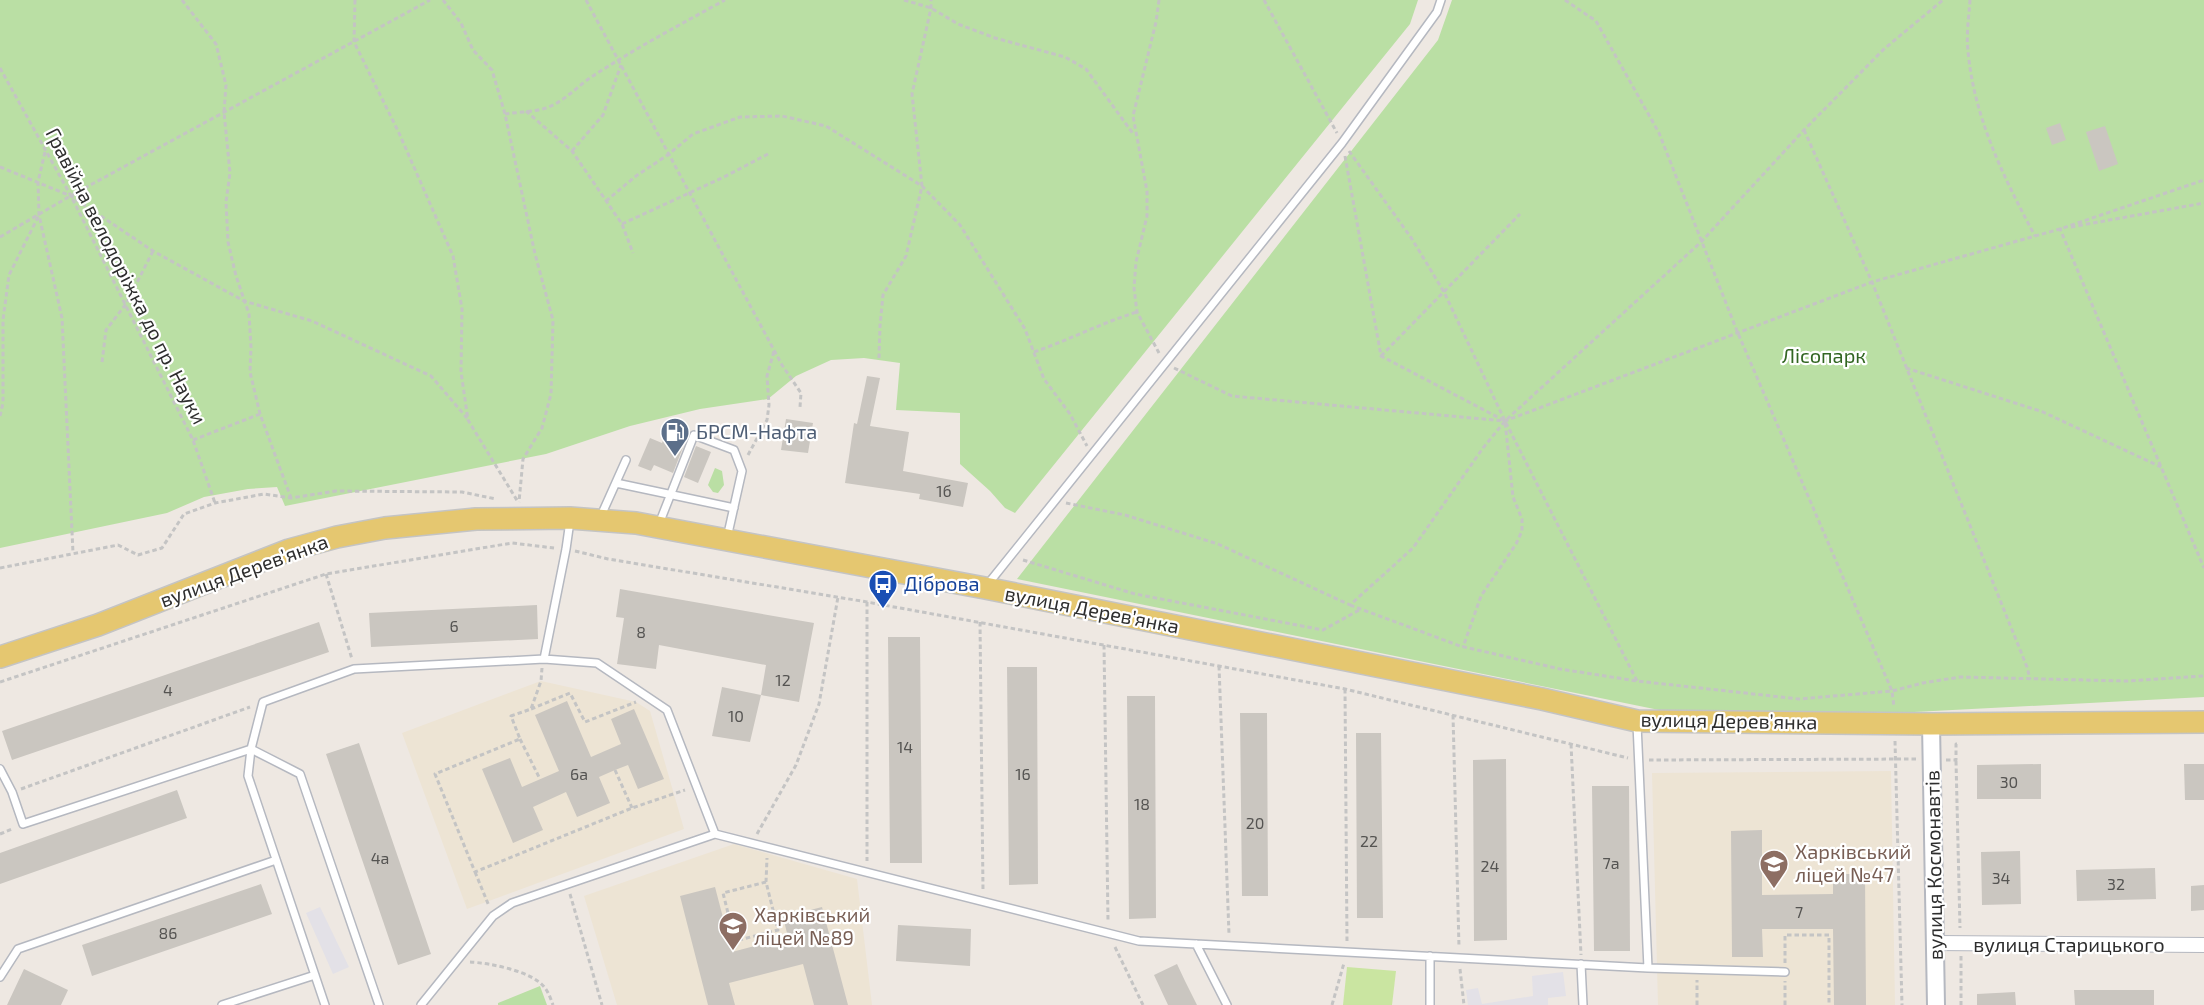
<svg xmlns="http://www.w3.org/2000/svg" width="2204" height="1005" font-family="'Exo 2',sans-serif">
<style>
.industrial{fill:#e3e1e7}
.education{fill:#ede4d4}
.green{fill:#badfa4}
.pitch{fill:#cae5a1}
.building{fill:#cac6c0}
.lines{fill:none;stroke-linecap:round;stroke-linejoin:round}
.service-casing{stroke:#b5b8c0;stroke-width:10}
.minor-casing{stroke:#b5b8c0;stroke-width:16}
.tertiary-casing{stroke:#b5b8c0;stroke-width:20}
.primary-casing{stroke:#c4c4c4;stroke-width:24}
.path{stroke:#c4c4c4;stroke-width:3;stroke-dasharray:4.5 3;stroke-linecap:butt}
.service{stroke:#fff;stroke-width:7}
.minor{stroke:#fff;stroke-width:14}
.tertiary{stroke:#fff;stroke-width:16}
.primary{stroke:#e5c770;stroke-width:21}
.labels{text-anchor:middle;stroke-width:4.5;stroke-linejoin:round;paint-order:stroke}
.number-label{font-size:16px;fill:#555452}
.street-label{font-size:20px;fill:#2e2e2e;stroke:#fff}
.park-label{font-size:20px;fill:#326622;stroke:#fff}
.service-label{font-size:20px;fill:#4e5e75;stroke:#fff;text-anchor:start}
.transit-label{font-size:20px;fill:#164399;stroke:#fff;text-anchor:start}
.education-label{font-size:20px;fill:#785e54;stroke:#fff;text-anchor:start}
</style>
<rect width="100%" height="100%" fill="#eee8e2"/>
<path class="industrial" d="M320 907 349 967 333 974 306 913Z
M1563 972 1566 996 1548 998V1005H1468L1466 990 1478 988 1482 1004 1533 996 1532 976Z"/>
<path class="education" d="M541 681 636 702 650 711 684 829 467 909 402 733Z
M1891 771 1895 1005H1658L1652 773Z
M734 844 857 879 872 1005H617L584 896Z"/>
<path class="green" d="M0 0H1418L1410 24 1015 513 1005 508 990 491 960 464V413L896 410 900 363 864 358 831 360 796 376 768 399 700 409 630 426 546 454 285 506 277 487 248 489 204 497 167 513 0 548Z
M1452 0H2204V697L1895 713 1664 711 1017 579 1438 40Z
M715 468 722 471 724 485 718 493 713 492 708 485Z
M540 986 547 1005H498V1003Z"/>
<path class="pitch" d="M1347 967 1396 971 1392 1005H1343Z"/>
<path class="building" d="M2060 123 2066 140 2052 145 2046 128Z
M2105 126 2118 164 2099 171 2086 132Z
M867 376 880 378 870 426 909 432 903 471 968 483 963 507 919 499 920 494 845 483 854 423 857 424Z
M786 419 813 423 808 453 781 450Z
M666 433 685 442 673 473 654 465 651 471 638 466 650 438 662 443Z
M696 446 711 452 698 483 684 477Z
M620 589 814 623 799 702 761 695 766 665 659 645 656 669 617 664 624 618 616 617Z
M537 605 538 639 371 647 369 613Z
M319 622 329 652 12 760 2 731Z
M888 637H920L922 863H890Z
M1007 667H1037L1038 884 1009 885Z
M722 687 761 695 750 742 712 736Z
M1127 696H1155L1156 918 1129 919Z
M567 701 591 757 621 744 611 719 634 709 664 779 638 789 628 765 615 770 599 777 610 803 577 817 566 792 533 807 543 830 513 843 482 769 510 758 522 787 559 771 535 715Z
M1240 713H1267L1268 896H1242Z
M1356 733H1381L1383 918H1357Z
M359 743 431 954 398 965 326 754Z
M1506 759 1507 940 1474 941 1473 760Z
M2041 764V799H1977V765Z
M2184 764H2204V800H2185Z
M1592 786H1629L1630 951H1594Z
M177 790 187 818 0 884V853Z
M1762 830V895L1833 894V874H1865L1866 1005H1834L1833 929H1762L1763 957H1732L1731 831Z
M2020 851 2021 904 1982 905 1981 852Z
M2155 868 2156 899 2077 901 2076 870Z
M261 884 272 914 92 976 82 945Z
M2204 885V910L2191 911V886Z
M715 887 732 952 788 937 783 917 822 907 848 1005H814L803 964 729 983 735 1005H708L680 896Z
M898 925 971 929 970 966 896 961Z
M1177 964 1185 981 1197 1005H1168L1154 975Z
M24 969 68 990 61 1005H7Z
M2074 990H2154V1005H2075Z
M2015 992 2016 1005H1977V994Z"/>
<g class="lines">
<g class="service-casing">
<path id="service" d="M616 483 734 508
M600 518 626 460
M659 524 694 435 734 450 742 471 727 538
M988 584 1342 143 1437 12 1441 0
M544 659 566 549 570 521
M1637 724 1648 968
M0 769 12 792 23 824 251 749 300 774 379 1005
M1196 944 1227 1005
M1430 956V1005
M1581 964 1583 1005
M0 977 18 949 276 860
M222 1005 315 975
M325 1005 248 776 251 749 263 702 354 669 544 659 597 663 667 710 715 834
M421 1005 493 916 512 903 715 834 1139 941 1648 968 1785 972"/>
</g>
<g class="minor-casing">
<path id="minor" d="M1935 943 2204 945"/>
</g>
<g class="tertiary-casing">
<path id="tertiary" d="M1931 724 1936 1005"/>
</g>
<g class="primary-casing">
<path id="primary" d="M0 657 98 625 289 550 337 537 385 528 476 519 570 518 636 523 985 588 1542 699 1637 721 1931 724 2204 722"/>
</g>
<path class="path" d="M182 0 216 44 226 85 224 112 230 173 226 202 228 242 236 276 249 314 251 347 250 372 260 414 291 498
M355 0 354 42 399 133 453 256 462 309 461 372 468 420 518 502
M443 0 461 23 473 50 492 70 505 114 535 254 553 320 551 394 542 428 523 459 519 502
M586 0 782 365 801 393 800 407
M904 0 931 8 958 24 995 38 1065 57 1086 69 1134 135
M1159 0 1156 22 1133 116 1147 191V216L1136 262 1134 288 1137 312 1159 353
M1264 0 1337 133
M1565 0 1596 21 1659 133 1737 331 1892 691 1894 707
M1970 0C1969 16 1966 34 1968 51 1974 118 2004 178 2035 236
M0 68 71 196 193 440 215 503
M526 111 572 151 622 224 633 253
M505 114C518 112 534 112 546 108 566 101 579 84 596 74 638 47 681 24 725 0
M1804 130 1872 282 2027 667 2030 679
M572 151 603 115 621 65
M1349 151 1412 239 1444 292 1505 421 1513 497 1522 519V531L1516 544 1481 596 1463 647
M45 152 38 182 39 215 62 318 73 553
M1345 156 1381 356 1505 421 1637 681
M0 167 71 196 153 251 244 301 312 321 431 376 467 418
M606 201 636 176 669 154 693 134 740 117 782 116 826 126 922 186 960 225 1025 329 1044 379 1070 414 1087 446
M622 224 724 177 768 154
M2071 227 2204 203
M2062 229H2060L2204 568
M0 237 72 195 430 0
M1034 352C1069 340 1101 323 1137 312
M1381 356 1520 214
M879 358 880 326 883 295 906 256 922 186 912 94 931 8V0
M102 362 106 330 126 304 153 251
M1174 368 1232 396 1505 421 1872 282 2060 229 2204 180
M1906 368 2043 412 2161 467
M0 416 3 403V320L9 275 39 215
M193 440 260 414
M748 455 767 420 769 405 767 376 774 351
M1066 503 1125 515 1218 544 1350 605 1413 548 1483 448 1505 421 1701 242 1804 130 1884 49 1943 0
M575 551 608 559 867 602 1345 689 1628 758
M1023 560 1135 594 1323 630 1361 609
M0 568 118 545 138 555 162 548 184 514 215 503 264 494 291 498 336 491 462 492 496 499
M326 574 352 659
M867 602V861
M1350 605 1460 646 1560 669 1637 681 1799 699 1892 691 1923 683 1960 677 2127 681 2204 676
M980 622 983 890
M1104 645 1108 921
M1219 666 1229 934
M542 668 541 681 531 709 511 716 520 739 435 774 475 872 632 808 685 790
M0 682 326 574 512 543 554 548
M1345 689 1347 942
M531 709 570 693 585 722 636 702
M1453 715 1459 947
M520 739 540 779
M1895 741 1902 1005
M1571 744 1581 955
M1649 760 1916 759
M1946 760H1956V744H1960
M1956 761 1960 928
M615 770 632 808
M21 789 250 707
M0 834 12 829
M757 834 796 765 819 704 838 597
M475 872 489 906
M766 882 723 893 735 941 778 930 766 882 767 858
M570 894 602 1005
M1115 947 1143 1005
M1961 956V1005
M470 962C489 963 533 971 545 988 549 993 551 1000 553 1005
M1785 963V935H1829V1005
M1460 969 1464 1005
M1332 1005 1344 963
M1697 1005V980
M1785 1005V981"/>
<use href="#service" class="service"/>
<use href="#minor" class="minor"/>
<use href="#tertiary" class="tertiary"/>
<use href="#primary" class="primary"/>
</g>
<defs>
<g id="fuel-pin" transform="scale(1.5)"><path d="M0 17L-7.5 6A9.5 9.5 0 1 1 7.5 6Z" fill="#5c6f8a" stroke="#fff"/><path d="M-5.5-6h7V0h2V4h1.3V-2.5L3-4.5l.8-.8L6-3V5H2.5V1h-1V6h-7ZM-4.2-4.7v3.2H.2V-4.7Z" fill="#fff"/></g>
<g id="bus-pin" transform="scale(1.5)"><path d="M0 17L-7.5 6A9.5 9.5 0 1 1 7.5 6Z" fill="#1a4fb4" stroke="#fff"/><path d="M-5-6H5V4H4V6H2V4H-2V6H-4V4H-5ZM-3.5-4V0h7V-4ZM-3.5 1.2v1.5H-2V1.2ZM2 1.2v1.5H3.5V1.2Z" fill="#fff"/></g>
<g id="school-pin" transform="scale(1.5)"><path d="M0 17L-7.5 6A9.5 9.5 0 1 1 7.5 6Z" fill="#8d6e63" stroke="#fff"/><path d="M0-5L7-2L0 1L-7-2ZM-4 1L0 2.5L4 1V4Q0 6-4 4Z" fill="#fff"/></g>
</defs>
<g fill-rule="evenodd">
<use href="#fuel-pin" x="675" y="432"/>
<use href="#bus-pin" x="883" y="584"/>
<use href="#school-pin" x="1774" y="864"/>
<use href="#school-pin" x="733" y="926"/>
</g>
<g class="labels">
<g class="number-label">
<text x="944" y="497">1б</text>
<text x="454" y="632">6</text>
<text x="641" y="638">8</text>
<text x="783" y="686">12</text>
<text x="168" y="696">4</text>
<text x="736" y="722">10</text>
<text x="905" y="753">14</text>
<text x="579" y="780">6а</text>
<text x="1023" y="780">16</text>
<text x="2009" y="788">30</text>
<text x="1142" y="810">18</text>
<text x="1255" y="829">20</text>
<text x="1369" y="847">22</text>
<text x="380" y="864">4а</text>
<text x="1611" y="869">7а</text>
<text x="1490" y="872">24</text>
<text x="2001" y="884">34</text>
<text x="2116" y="890">32</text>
<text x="1799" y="918">7</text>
<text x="168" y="939">86</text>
</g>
<g class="street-label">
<text transform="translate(126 276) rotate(63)" y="7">Гравійна велодоріжка до пр. Науки</text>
<text transform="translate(244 571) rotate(-20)" y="7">вулиця Дерев’янка</text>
<text transform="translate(1092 610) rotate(11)" y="7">вулиця Дерев’янка</text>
<text transform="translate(1729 721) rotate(1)" y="7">вулиця Дерев’янка</text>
<text transform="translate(1934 865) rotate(-91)" y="7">вулиця Космонавтів</text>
<text x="2069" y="952">вулиця Старицького</text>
</g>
<g class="park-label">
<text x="1824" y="363">Лісопарк</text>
</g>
<g class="service-label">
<text x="696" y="439">БРСМ-Нафта</text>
</g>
<g class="transit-label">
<text x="904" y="591">Діброва</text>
</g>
<g class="education-label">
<text x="1795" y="859">Харківський<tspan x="1795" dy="23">ліцей №47</tspan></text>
<text x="754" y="922">Харківський<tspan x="754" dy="23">ліцей №89</tspan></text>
</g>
</g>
</svg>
